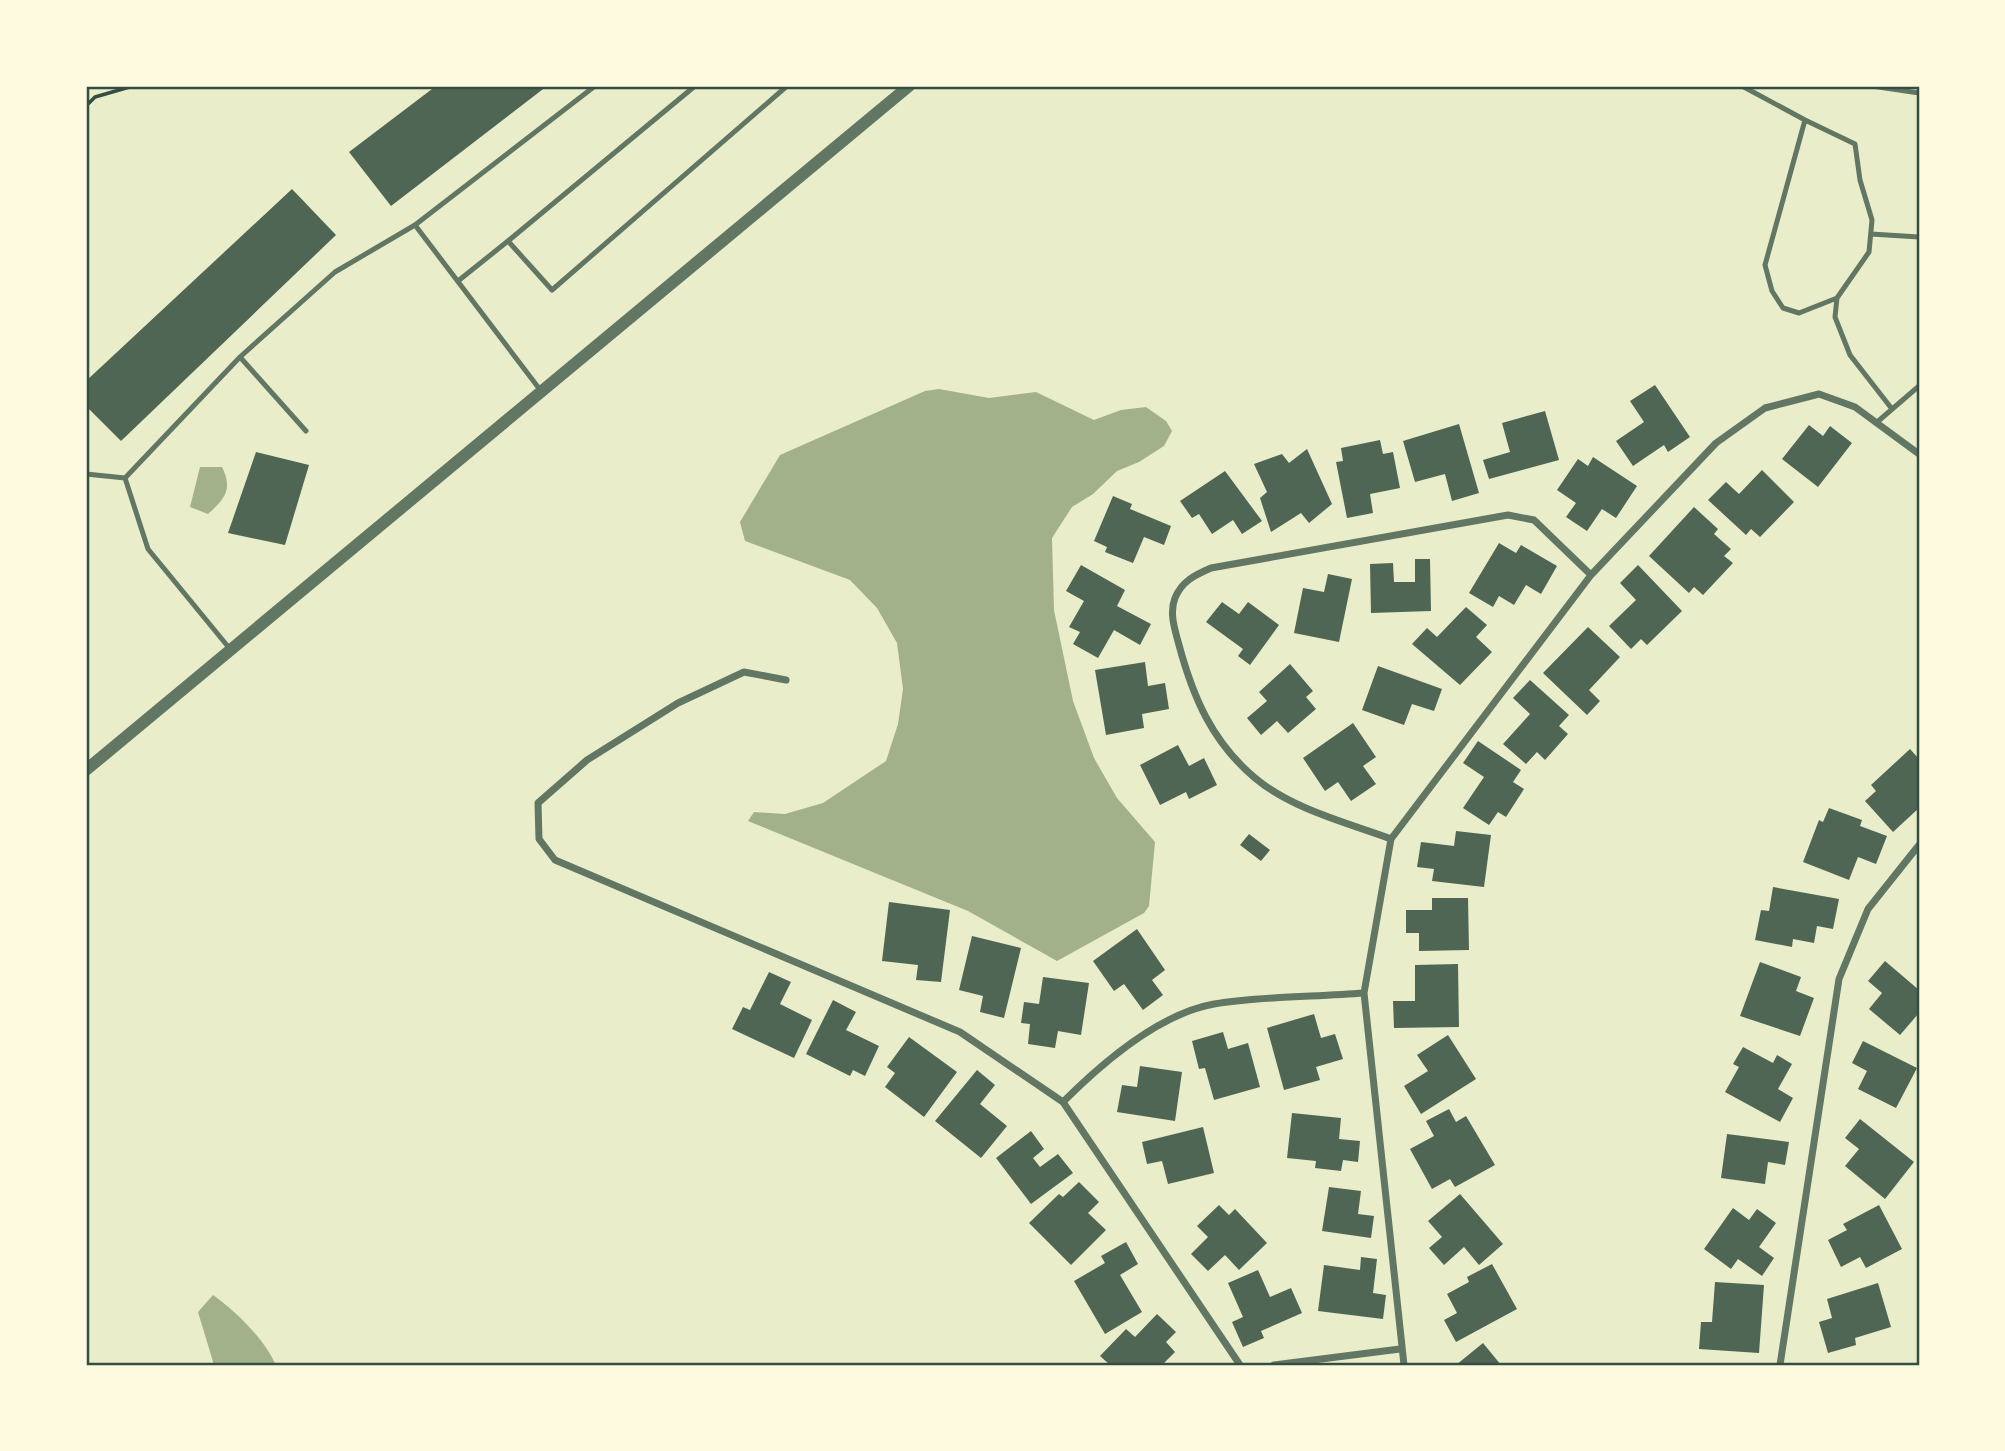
<svg xmlns="http://www.w3.org/2000/svg" width="2005" height="1451" font-family="'Nunito Sans',sans-serif">
<style>
.water{fill:#a3b18a}
.building{fill:#4f6655}
.lines{fill:none;stroke-linecap:round;stroke-linejoin:round}
.path{stroke:#344e41;stroke-width:3.5}
.service{stroke:#617663;stroke-width:5}
.minor{stroke:#617663;stroke-width:7}
.tertiary{stroke:#617663;stroke-width:12}
.neatline{fill:none;stroke:#344e41;stroke-width:2.5}
</style>
<rect width="100%" height="100%" fill="#e9edc9"/>
<path class="water" d="M939 389 989 398 1036 392 1094 420 1121 410 1146 407 1166 421 1172 431 1164 446 1139 462 1117 471 1093 494 1072 507 1052 538 1054 610 1073 701 1094 758 1117 798 1155 842 1149 906 1144 913 1057 961 968 911 748 821 754 812 785 814 823 803 886 761 898 724 903 689 897 643 877 608 850 580 745 541 740 522 780 455 925 391Z
M200 467H222C233 489 225 499 208 514L190 507Z
M213 1295C237 1312 264 1339 276 1365H214L198 1312Z"/>
<path class="building" d="M436 86H547L391 206 349 152Z
M292 189 336 235 121 441 86 406V381Z
M1655 385 1690 437 1668 452 1664 445 1633 466 1616 441 1644 422 1630 401Z
M1545 411 1559 460 1489 479 1483 460 1510 452 1502 423Z
M1459 424 1479 493 1452 501 1445 474 1415 482 1403 441Z
M1809 425 1823 436 1830 426 1852 443 1818 487 1782 459Z
M1380 440 1383 454 1393 452 1400 488 1370 494 1373 513 1347 518 1336 462 1343 461 1341 448Z
M1307 449 1332 504 1309 523 1301 513 1271 532 1260 498 1267 492 1254 464 1282 454 1289 463Z
M256 452 309 465 285 545 228 533Z
M1593 457 1637 486 1616 518 1602 509 1587 531 1566 517 1576 503 1557 490 1578 459 1588 466Z
M1762 470 1794 502 1760 537 1751 529 1746 535 1708 500 1726 482 1739 494Z
M1225 471 1262 521 1242 534 1233 520 1212 534 1199 514 1192 518 1180 501Z
M1113 496 1132 504 1130 509 1171 526 1164 545 1144 537 1133 563 1105 552 1107 547 1094 541Z
M1694 507 1718 529 1714 534 1731 549 1724 556 1733 563 1703 595 1694 587 1689 593 1649 556Z
M1499 543 1516 553 1521 545 1557 566 1541 594 1526 585 1514 605 1499 596 1493 607 1469 593Z
M1415 559H1430L1431 611 1371 613 1370 564 1393 563 1394 582H1415Z
M1081 565 1125 590 1117 606 1151 624 1140 645 1114 630 1098 658 1073 644 1080 632 1069 627 1084 601 1066 591Z
M1638 565 1682 611 1647 645 1641 639 1631 649 1609 626 1636 600 1620 583Z
M1328 574 1352 579 1339 642 1294 633 1303 588 1324 592Z
M1222 602 1239 614 1248 602 1279 625 1250 665 1238 656 1243 649 1206 622Z
M1466 607 1487 625 1476 637 1492 652 1460 685 1412 644 1427 628 1437 637Z
M1588 627 1620 657 1589 690 1600 701 1587 715 1543 673Z
M1145 662 1148 686 1165 683 1169 709 1142 714 1144 728 1106 735 1095 670Z
M1290 664 1313 691 1306 697 1316 709 1288 733 1277 721 1261 735 1247 718 1267 701 1259 692Z
M1378 666 1442 689 1434 711 1412 704 1404 725 1362 710Z
M1530 680 1569 715 1559 726 1568 734 1545 760 1537 752 1526 764 1503 744 1530 714 1513 698Z
M1353 723 1376 757 1363 766 1376 784 1351 801 1338 782 1325 791 1303 758Z
M1478 741 1521 770 1513 782 1524 789 1506 817 1498 812 1489 825 1463 808 1484 777 1463 763Z
M1178 745 1189 766 1204 758 1217 785 1189 799 1186 792 1160 805 1140 765Z
M1910 749 1919 759V808L1893 832 1865 801 1876 791 1871 785Z
M1829 808 1862 820 1860 826 1887 836 1876 864 1858 857 1849 880 1803 862 1819 820 1823 822Z
M1456 831 1491 835 1484 887 1432 881 1434 869 1417 867 1421 842 1454 846Z
M1249 834 1270 850 1261 861 1240 845Z
M1773 887 1839 899 1833 929 1817 926 1814 943 1793 939 1792 947 1755 940 1761 910 1769 911Z
M1432 898H1468L1469 950 1419 951V933H1406V910H1432Z
M889 902 950 910 941 982 916 980 918 965 882 961Z
M1137 929 1165 970 1152 980 1163 995 1143 1010 1124 984 1114 991 1093 961Z
M972 936 1021 948 1004 1018 980 1012 983 996 959 990Z
M1885 961 1919 990V1013L1900 1035 1869 1009 1882 993 1868 981Z
M1760 962 1801 977 1796 991 1814 998 1800 1036 1740 1016Z
M1458 964 1459 1027 1394 1028 1393 1001H1415V965Z
M769 972 791 982 780 1004 812 1020 794 1058 732 1029 743 1007 750 1010Z
M1043 977 1089 983 1081 1035 1058 1031 1055 1048 1028 1044 1030 1024 1021 1023 1024 1002 1039 1004Z
M833 1000 856 1012 846 1030 879 1046 865 1076 853 1070 850 1076 806 1054Z
M1314 1014 1321 1038 1335 1034 1343 1059 1316 1067 1320 1080 1284 1090 1267 1028Z
M1223 1032 1228 1049 1248 1043 1260 1087 1214 1100 1205 1068 1199 1069 1192 1041Z
M1448 1035 1476 1079 1421 1114 1404 1086 1428 1071 1417 1055Z
M909 1037 957 1072 924 1117 885 1087 895 1073 887 1067Z
M1863 1041 1917 1068 1896 1108 1858 1089 1867 1071 1852 1063Z
M1743 1047 1773 1063 1777 1055 1792 1064 1778 1089 1793 1098 1780 1122 1725 1092 1739 1067 1733 1064Z
M1140 1066 1182 1072 1175 1121 1117 1112 1122 1085 1137 1087Z
M977 1070 995 1085 980 1104 1007 1126 981 1158 935 1121Z
M1449 1109 1456 1122 1466 1116 1495 1165 1455 1187 1450 1179 1432 1189 1410 1149 1434 1136 1426 1121Z
M1292 1113 1341 1118 1339 1139 1360 1141 1358 1162 1343 1160 1341 1171 1315 1168 1316 1161 1287 1158Z
M1860 1119 1914 1162 1885 1199 1845 1166 1859 1149 1845 1138Z
M1203 1127 1214 1173 1168 1184 1162 1161 1147 1164 1142 1142Z
M1031 1131 1044 1149 1033 1158 1040 1167 1058 1154 1073 1173 1031 1204 996 1158Z
M1727 1134 1789 1142 1785 1165 1768 1162 1765 1184 1721 1178Z
M1079 1182 1099 1202 1088 1213 1106 1230 1071 1265 1029 1223 1059 1194 1063 1197Z
M1329 1187 1361 1191 1358 1214 1374 1216 1371 1238 1322 1231Z
M1460 1194 1503 1244 1479 1265 1464 1247 1444 1265 1429 1248 1442 1237 1428 1221Z
M1219 1205 1229 1215 1235 1209 1267 1243 1239 1270 1225 1255 1208 1271 1191 1254 1208 1237 1197 1226Z
M1879 1205 1902 1249 1866 1268 1860 1257 1841 1267 1828 1240 1847 1230 1843 1224Z
M1733 1208 1749 1220 1757 1209 1776 1223 1759 1247 1774 1258 1762 1276 1738 1259 1731 1269 1704 1249Z
M1126 1242 1138 1264 1120 1275 1142 1312 1105 1334 1074 1281 1105 1263 1101 1256Z
M1361 1257 1377 1259 1373 1293 1386 1295 1383 1319 1318 1311 1324 1265 1360 1270Z
M1492 1264 1517 1309 1456 1342 1444 1320 1457 1313 1447 1294 1469 1282 1467 1277Z
M1258 1270 1270 1297 1291 1288 1302 1313 1261 1331 1264 1338 1243 1347 1232 1322 1243 1317 1228 1283Z
M1715 1282 1764 1285 1759 1353 1699 1349 1701 1322H1712Z
M1878 1283 1891 1327 1855 1338 1856 1345 1828 1353 1819 1322 1832 1318 1827 1299Z
M1157 1314 1176 1332 1166 1342 1175 1352 1164 1363 1167 1365H1110L1100 1356 1126 1329 1135 1337Z
M1483 1343 1501 1365H1456Z"/>
<g class="lines">
<path class="path" d="M86 106 95 97 133 86"/>
<path class="service" d="M695 86 508 241 552 290 787 86
M1742 86 1805 120
M1872 86 1919 93
M415 225 541 391
M1871 234 1919 237
M458 281 508 241
M1837 298 1799 313 1783 308 1772 291 1765 265 1805 120 1855 144 1860 180 1872 220 1869 252 1837 298 1835 317 1850 355 1892 409
M240 357 306 431
M1876 423 1919 386
M86 474 125 478
M230 649 148 549 125 478 240 357 335 272 415 225 595 86"/>
<path class="minor" d="M786 680 744 672 678 703 587 760 538 803 539 839 555 860 960 1032 1063 1102 1240 1365
M1391 839C1345 822 1292 809 1255 778 1212 742 1193 697 1179 645 1175 630 1169 613 1175 598 1182 581 1195 575 1211 568L1508 515 1534 520 1591 575
M1063 1102C1102 1063 1158 1014 1214 1004 1262 996 1315 997 1364 993
M1274 1365 1400 1349
M1404 1365 1364 993 1391 839 1591 575 1716 443 1765 408 1819 394 1855 407 1919 454
M1780 1365 1839 979 1868 909 1919 845"/>
<path class="tertiary" d="M86 770 909 86"/>
</g>
<rect width="2005" height="1451" fill="none" stroke="#fefae0" stroke-width="175"/>
<rect x="88" y="88" width="1830" height="1276" class="neatline"/>
</svg>
